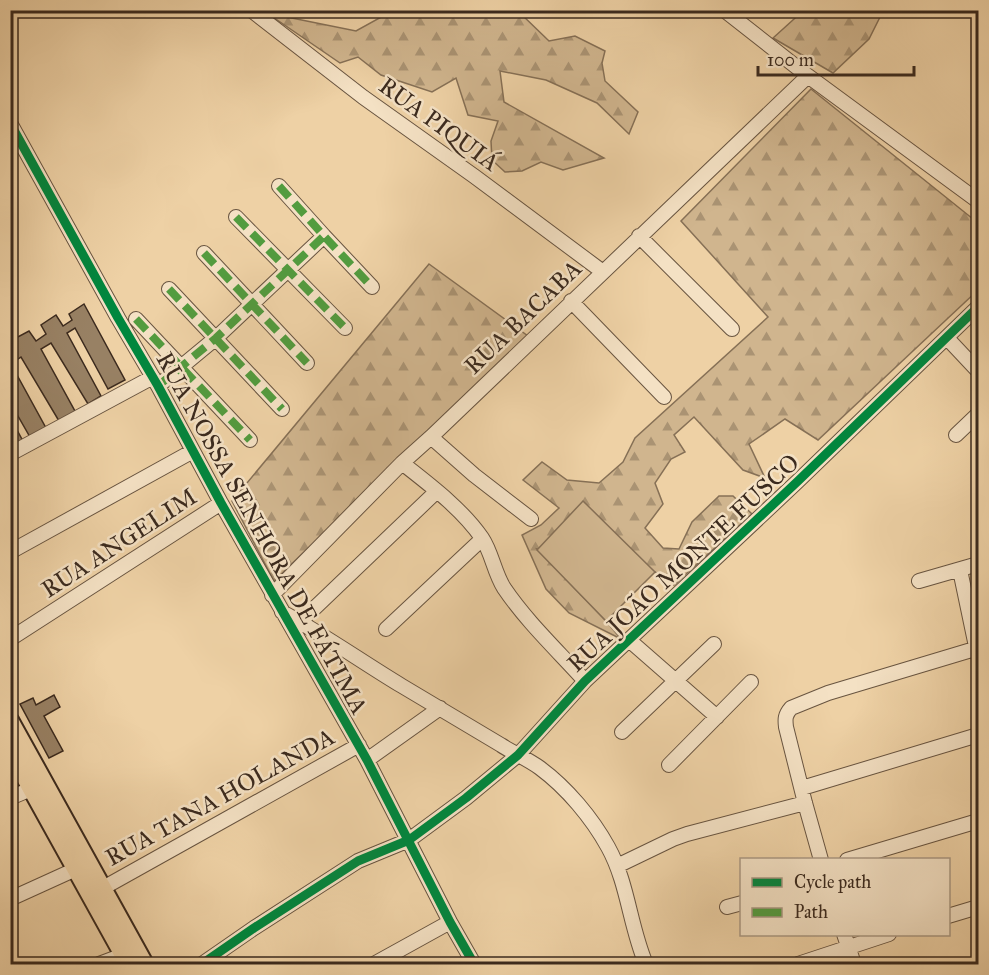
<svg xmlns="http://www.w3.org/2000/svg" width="989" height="975" font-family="'IM FELL Great Primer',serif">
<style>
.forest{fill:url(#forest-firs);stroke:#867056;stroke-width:1.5}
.pitch{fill:#d0b58e;stroke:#867056;stroke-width:1.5}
.building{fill:#988164;stroke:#3b2a1e;stroke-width:1.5}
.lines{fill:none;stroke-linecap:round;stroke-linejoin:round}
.minor-casing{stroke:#685440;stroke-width:16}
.major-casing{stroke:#3b2a1e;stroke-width:20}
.minor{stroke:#f4e1c4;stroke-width:14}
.major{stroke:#eed1a5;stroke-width:16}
.quiet{stroke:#529c3f;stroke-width:8;stroke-dasharray:15 8;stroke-linecap:butt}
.cycleway-casing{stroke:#f4e1c4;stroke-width:13}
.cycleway{stroke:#00873e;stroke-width:9}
.labels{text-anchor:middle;stroke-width:5;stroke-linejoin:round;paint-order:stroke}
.street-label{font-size:24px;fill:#3b2a1e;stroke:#f4e1c4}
</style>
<defs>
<pattern id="forest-firs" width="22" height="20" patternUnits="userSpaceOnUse" patternTransform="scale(1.5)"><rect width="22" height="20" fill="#d0b58e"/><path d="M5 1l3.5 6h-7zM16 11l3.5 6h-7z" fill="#aa9373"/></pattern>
</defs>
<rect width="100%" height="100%" fill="#eed1a5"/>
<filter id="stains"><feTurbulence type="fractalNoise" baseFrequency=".00333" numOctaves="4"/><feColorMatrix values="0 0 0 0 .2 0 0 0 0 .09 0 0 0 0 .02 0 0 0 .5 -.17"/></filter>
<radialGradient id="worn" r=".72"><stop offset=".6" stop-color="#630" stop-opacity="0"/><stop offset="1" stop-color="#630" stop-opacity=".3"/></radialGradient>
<path class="forest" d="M804 10H883V11L869 39 833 73 773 38Z
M392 11H520L519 12 549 41 575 36 605 51 602 63 605 81 638 112 629 134 597 103 546 80 500 71 504 102 604 158 563 170 541 162 522 171 505 172 492 160 491 141 498 121 468 115 456 78 432 92 381 75 358 57 340 63 267 13 356 31Z
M811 89 978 223V290L818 440 785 419 749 444 765 478 743 470 694 417 674 435 685 452 671 459 655 483 663 504 645 528 663 548 679 549 692 522 719 496H733L752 514 674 585 655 572 537 549 606 621 621 639 569 613 546 589 522 535 541 525 559 508 523 480 542 462 567 480 599 483 623 462 635 438 768 317 681 221Z
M429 264 528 336 274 581 232 501Z"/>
<path class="pitch" d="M583 501 655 572 606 621 537 550Z"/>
<path class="building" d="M84 304 125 380 108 389 75 328 67 333 101 396 88 404 51 343 41 349 76 413 59 421 21 357 11 364 46 428 30 437 10 402V354L17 350 12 340 29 331 36 341 46 334 41 325 56 315 63 326 72 320 69 314Z
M10 417 24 443 10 451Z
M54 695 60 707 44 716 63 751 49 758 20 704 33 698 36 705Z"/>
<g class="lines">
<g class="minor-casing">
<path id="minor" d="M251 10 363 97 474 176 603 272
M724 10 808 76 978 201
M10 123 118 318 158 386 221 503 367 760 450 922 474 964
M279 186 324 236 372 287
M236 217 345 328
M639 236 732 329
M204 253 307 363
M169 289 282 409
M571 301 664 397
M136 319 250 440
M947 338 978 371
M158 386 216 338 324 236
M956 435 978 414
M431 437 474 475 531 519
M10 454 153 377
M402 463C430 485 462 509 482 538 492 553 494 572 504 588 527 622 558 651 585 681
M10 552 193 451
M960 570 978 656
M919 581 978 564
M272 595 402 463 431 437 808 76
M282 612C323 634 362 662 402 686 435 706 468 725 501 745 513 753 528 759 540 768 567 788 592 818 608 847 628 883 630 927 646 964
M300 622 437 491
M386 629 482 539
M10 639 221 503
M629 640 717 717
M622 732 714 644
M367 760 440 708
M669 765 751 682
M802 788 978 735
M10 798 31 789
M821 860 805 803 786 727C785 719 785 715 791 708L828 693 978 648
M847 860 978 821
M617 866 673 839 687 834 805 803
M103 888 359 745
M10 899 76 869
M727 907 742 903
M948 916 978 907
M844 934 854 964
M99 964 123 955
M202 964 254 928 358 861 409 840 466 798 518 755 585 681 798 481 978 307
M374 964 450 922
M798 964 889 934"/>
</g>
<g class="major-casing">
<path id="major" d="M10 720 145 964
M10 751 128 964"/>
</g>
<use href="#minor" class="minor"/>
<use href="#major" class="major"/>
<path class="quiet" d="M279 186 324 236 372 287
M236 217 345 328
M204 253 307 363
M169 289 282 409
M136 319 250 440
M158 386 216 338 324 236"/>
<g class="cycleway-casing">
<path id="cycleway" d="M10 123 118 318 158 386 221 503 367 760 450 922 474 964
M202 964 254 928 358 861 409 840 466 798 518 755 585 681 798 481 978 307"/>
</g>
<use href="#cycleway" class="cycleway"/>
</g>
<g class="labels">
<g class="street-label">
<text transform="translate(439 124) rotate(36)" y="8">RUA PIQUIÁ</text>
<text transform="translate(523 317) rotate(-44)" y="8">RUA BACABA</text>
<text transform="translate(262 533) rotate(61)" y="8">RUA NOSSA SENHORA DE FÁTIMA</text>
<text transform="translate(119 543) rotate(-33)" y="8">RUA ANGELIM</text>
<text transform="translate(683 563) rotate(-43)" y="8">RUA JOÃO MONTE FUSCO</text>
<text transform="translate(220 797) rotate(-29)" y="8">RUA TANA HOLANDA</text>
</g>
</g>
<rect width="989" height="975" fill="none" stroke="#eed1a5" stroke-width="36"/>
<rect x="12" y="12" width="965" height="951" fill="none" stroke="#3b2a1e" stroke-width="3"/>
<rect x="18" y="18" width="953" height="939" fill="none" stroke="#3b2a1e" stroke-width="1.5"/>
<rect x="740" y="858" width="210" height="78" fill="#f4e1c4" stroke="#aa9882" stroke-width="1.5"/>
<rect x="752" y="878" width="30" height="9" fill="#00873e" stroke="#aa9882" stroke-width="1.5"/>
<text x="794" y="888" font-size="18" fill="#3b2a1e">Cycle path</text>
<rect x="752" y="908" width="30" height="9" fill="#529c3f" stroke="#aa9882" stroke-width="1.5"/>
<text x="794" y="918" font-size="18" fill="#3b2a1e">Path</text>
<path d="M758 66v9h156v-9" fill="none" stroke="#3b2a1e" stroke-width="3"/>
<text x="767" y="66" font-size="18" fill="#3b2a1e" stroke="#f4e1c4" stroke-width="4.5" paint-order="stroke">100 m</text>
<rect width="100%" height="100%" filter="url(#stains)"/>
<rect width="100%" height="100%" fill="url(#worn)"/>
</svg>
